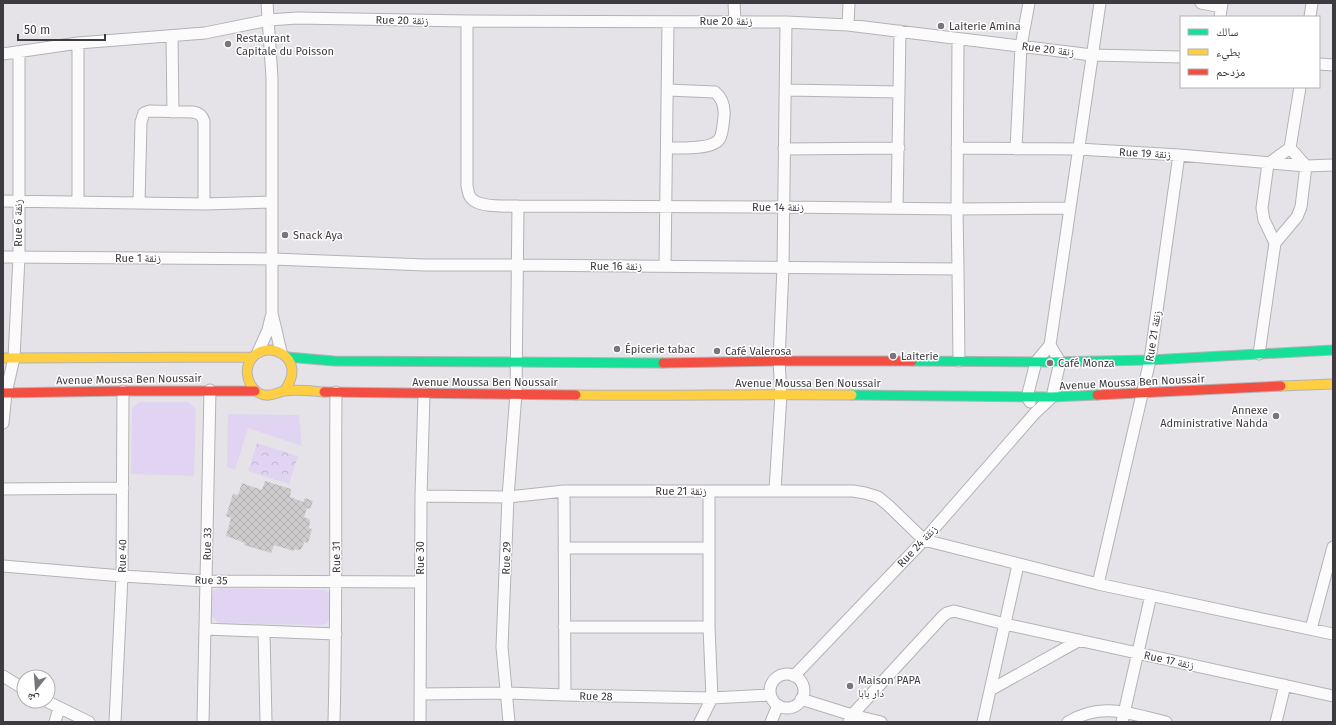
<svg xmlns="http://www.w3.org/2000/svg" width="1336" height="725" font-family="'Fira Sans','Noto Naskh Arabic',sans-serif">
<style>
.green{fill:#e1d4f3}
.forest{fill:url(#forest-crowns)}
.building{fill:url(#building-cross-hatch)}
.lines{fill:none;stroke-linecap:round;stroke-linejoin:round}
.street-casing{stroke:#b3b2b5;stroke-width:13}
.fast-casing{stroke:#b3b2b5;stroke-width:11}
.slow-casing{stroke:#b3b2b5;stroke-width:11}
.jam-casing{stroke:#b3b2b5;stroke-width:11}
.street{stroke:#fbfbfc;stroke-width:11}
.fast{stroke:#16e098;stroke-width:9}
.slow{stroke:#ffcf43;stroke-width:9}
.jam{stroke:#f24e42;stroke-width:9}
.poi-dot{fill:#78767a;stroke:#fff;stroke-width:1.5}
.labels{text-anchor:middle;stroke-width:3;stroke-linejoin:round;paint-order:stroke}
.street-label{font-size:11px;fill:#3d3b3f;stroke:#fff}
.poi-label{font-size:11px;fill:#3d3b3f;stroke:#fff;text-anchor:start}
</style>
<defs>
<pattern id="forest-crowns" width="20" height="18" patternUnits="userSpaceOnUse"><rect width="20" height="18" fill="#e1d4f3"/><path d="M2 6a3 3 0 1 1 6 0M12 15a3 3 0 1 1 6 0" fill="none" stroke="#c2b7d1"/></pattern>
<pattern id="building-cross-hatch" width="8" height="8" patternUnits="userSpaceOnUse"><rect width="8" height="8" fill="#cdcbcc"/><path d="M0 0l8 8M0 8l8-8" fill="none" stroke="#b1afb0"/></pattern>
</defs>
<rect width="100%" height="100%" fill="#e5e3e8"/>
<path class="green" d="M140 402H187L191 404 196 410 194 476 131 474 132 410 134 406Z
M228 414 299 415 302 446 248 428 235 470 227 467Z
M220 588 323 590C326 591 327 591 329 593 333 599 331 619 326 624L322 625 223 623 217 622 212 616V595L213 591 216 589Z"/>
<path class="forest" d="M257 443 298 456 289 484 248 471Z"/>
<path class="building" d="M265 481 291 489 290 497 303 502 305 498 313 501 310 509 307 508 304 517 309 519 310 521 309 528 312 529 308 543 304 542 302 548 300 550 294 549V551L274 545 271 553 244 545 245 543 226 536 231 518 226 516 233 494 238 495 242 483 262 490Z"/>
<g class="lines">
<g class="street-casing">
<path id="street" d="M267 3 272 78V313L281 352
M734 3 735 21
M1201 3 1221 7
M1220 17 1222 3
M1310 17 1312 3
M467 21V186C468 189 468 195 471 198 479 208 506 206 518 206L784 207 957 209 1070 208
M848 25 849 3
M172 36 173 112
M958 39 957 209 958 269 959 361
M3 54 78 43 205 33 269 20 297 18 467 21 786 22 848 25 1092 55 1181 57
M1319 64 1333 65
M786 90 899 92
M667 148C680 148 714 150 720 138 723 132 723 123 724 117 725 107 722 98 715 92L668 90
M957 148 1078 149 1179 155 1306 166 1333 165
M784 149 899 148
M1016 149 1021 46 1029 3
M3 201 204 204 272 202
M78 202V43
M139 202 141 122 144 113 149 111 193 112C199 113 202 115 204 121V204
M897 208 900 31
M1275 243 1297 217 1301 207 1306 166 1290 148
M3 257 273 259 425 265H518L958 269
M665 266 668 22
M258 352 268 330 271 317
M1259 354 1275 243 1264 220 1262 208 1268 164 1290 148 1300 87
M1030 402 1027 397 1036 362 1050 345 1100 3
M3 423 6 393 14 358 19 257V52
M3 489 123 488
M775 490 781 394 779 361 783 267 786 22
M564 491 565 695
M421 496 508 497 564 491H853L865 493 878 497 889 506 924 540 1098 584 1333 634
M564 548H709
M3 566 122 576 206 581 420 582
M1098 584 1150 360 1179 155
M564 627H709
M205 629 336 634
M1311 629 1333 547
M264 631 266 722
M770 691a17 17 0 1 1 34 0a17 17 0 1 1-34 0Z
M3 676 24 689
M794 676 924 540 1035 413 1052 397 1060 362 1050 345
M992 689 1080 640
M421 694 506 693 565 695 712 698 770 695
M801 699 852 715 881 722
M46 701 89 722
M55 722 59 708
M115 722 122 576 123 391
M203 722 210 390
M334 722C337 612 335 502 336 392
M420 722 421 496 424 394
M509 722 502 647 508 497 516 393 518 206
M700 722 712 698 709 627V491
M771 722 778 705
M849 722 852 715 943 616 947 613 954 611 1005 624 1333 696
M983 722 1018 565
M1068 722C1102 701 1131 714 1166 722
M1122 722 1151 595
M1276 722 1285 685"/>
</g>
<g class="fast-casing">
<path id="fast" d="M287 357 334 361 663 363
M912 361 1050 362 1150 360 1333 350
M852 395 1052 397 1097 395"/>
</g>
<g class="slow-casing">
<path id="slow" d="M3 358 252 357
M1281 386 1333 384
M284 391C311 356 262 335 249 363 243 376 253 397 269 395 274 395 279 392 284 391 297 389 311 391 324 392
M576 395C668 396 760 394 852 395"/>
</g>
<g class="jam-casing">
<path id="jam" d="M663 363 779 361H912
M324 392 576 395
M3 393 123 391H255
M1097 395 1281 386"/>
</g>
<use href="#street" class="street"/>
<use href="#fast" class="fast"/>
<use href="#slow" class="slow"/>
<use href="#jam" class="jam"/>
</g>
<g class="poi-dot">
<circle cx="941" cy="26" r="4"/>
<circle cx="228" cy="44" r="4"/>
<circle cx="285" cy="235" r="4"/>
<circle cx="617" cy="349" r="4"/>
<circle cx="717" cy="351" r="4"/>
<circle cx="893" cy="356" r="4"/>
<circle cx="1050" cy="363" r="4"/>
<circle cx="1276" cy="416" r="4"/>
<circle cx="850" cy="686" r="4"/>
</g>
<g class="labels">
<g class="street-label">
<text transform="translate(402 20) rotate(1)" y="4">Rue 20 زنقة</text>
<text x="726" y="25">Rue 20 زنقة</text>
<text transform="translate(1048 49) rotate(7)" y="4">Rue 20 زنقة</text>
<text transform="translate(1145 153) rotate(3)" y="4">Rue 19 زنقة</text>
<text x="778" y="211">Rue 14 زنقة</text>
<text transform="translate(18 223) rotate(-90)" y="4">Rue 6 زنقة</text>
<text x="138" y="262">Rue 1 زنقة</text>
<text x="616" y="270">Rue 16 زنقة</text>
<text transform="translate(1153 336) rotate(-81)" y="4">Rue 21 زنقة</text>
<text transform="translate(129 379) rotate(-1)" y="4">Avenue Moussa Ben Noussair</text>
<text x="485" y="386">Avenue Moussa Ben Noussair</text>
<text transform="translate(1132 382) rotate(-3)" y="4">Avenue Moussa Ben Noussair</text>
<text x="808" y="387">Avenue Moussa Ben Noussair</text>
<text x="681" y="495">Rue 21 زنقة</text>
<text transform="translate(207 544) rotate(-89)" y="4">Rue 33</text>
<text transform="translate(917 546) rotate(-47)" y="4">Rue 24 زنقة</text>
<text transform="translate(122 556) rotate(-89)" y="4">Rue 40</text>
<text transform="translate(336 557) rotate(-91)" y="4">Rue 31</text>
<text transform="translate(420 558) rotate(-90)" y="4">Rue 30</text>
<text transform="translate(506 558) rotate(-88)" y="4">Rue 29</text>
<text transform="translate(211 580) rotate(1)" y="4">Rue 35</text>
<text transform="translate(1169 660) rotate(12)" y="4">Rue 17 زنقة</text>
<text transform="translate(596 696) rotate(1)" y="4">Rue 28</text>
</g>
<g class="poi-label">
<text x="949" y="30">Laiterie Amina</text>
<text x="236" y="42">Restaurant<tspan x="236" dy="13">Capitale du Poisson</tspan></text>
<text x="293" y="239">Snack Aya</text>
<text x="625" y="353">Épicerie tabac</text>
<text x="725" y="355">Café Valerosa</text>
<text x="901" y="360">Laiterie</text>
<text x="1058" y="367">Café Monza</text>
<text x="1268" y="414" text-anchor="end">Annexe<tspan x="1268" dy="13">Administrative Nahda</tspan></text>
<text x="858" y="684">Maison PAPA<tspan x="858" dy="13">دار بابا</tspan></text>
</g>
</g>
<rect width="1336" height="725" fill="none" stroke="#3d3b3f" stroke-width="8"/>
<rect x="1180" y="16" width="140" height="72" fill="#ffffff" stroke="#b1b1b2"/>
<rect x="1188" y="29" width="20" height="6" fill="#16e098" stroke="#b1b1b2"/>
<text x="1216" y="36" font-size="12" fill="#3d3b3f">سالك</text>
<rect x="1188" y="49" width="20" height="6" fill="#ffcf43" stroke="#b1b1b2"/>
<text x="1216" y="56" font-size="12" fill="#3d3b3f">بطيء</text>
<rect x="1188" y="69" width="20" height="6" fill="#f24e42" stroke="#b1b1b2"/>
<text x="1216" y="76" font-size="12" fill="#3d3b3f">مزدحم</text>
<g transform="translate(36 689) rotate(197)"><circle r="19" fill="#ffffff" stroke="#b1b1b2"/>
<path d="M0-3L7 15L0 10L-7 15Z" fill="#78767a"/>
<text y="-6" font-size="11" font-weight="bold" text-anchor="middle" fill="#3d3b3f">ش</text>
</g>
<path d="M18 34v6h87v-6" fill="none" stroke="#3d3b3f" stroke-width="2"/>
<text x="24" y="34" font-size="12" fill="#3d3b3f" stroke="#ffffff" stroke-width="3" paint-order="stroke">50 m</text>
</svg>
